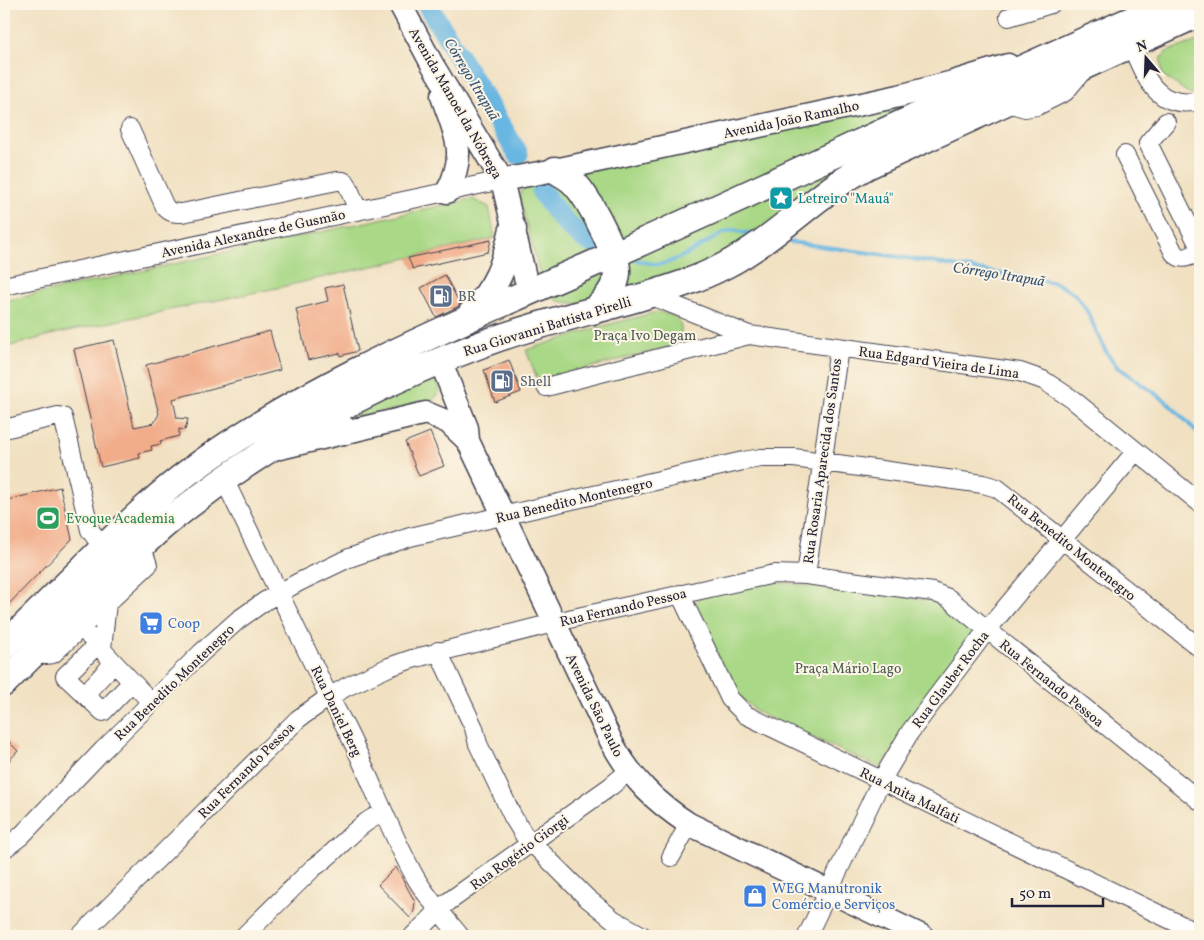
<svg xmlns="http://www.w3.org/2000/svg" width="1204" height="940" font-family="Vollkorn,serif">
<style>
.green{fill:#a9d886;stroke:#667d60}
.lines{fill:none;stroke-linecap:round;stroke-linejoin:round}
.stream{stroke:#68b6e2;stroke-width:4}
.river{stroke:#68b6e2;stroke-width:21}
.building{fill:#f1ac89}
.minor-casing{stroke:#413f4f;stroke-width:20}
.major-casing{stroke:#413f4f;stroke-width:25}
.highway-casing{stroke:#413f4f;stroke-width:29}
.minor{stroke:#fff;stroke-width:18}
.major{stroke:#fff;stroke-width:22}
.highway{stroke:#fff;stroke-width:26}
.labels{text-anchor:middle;stroke-width:4;stroke-linejoin:round;paint-order:stroke}
.street-label{font-size:14px;fill:#22223b;stroke:#fcf5e5}
.culture-label{font-size:14px;fill:#0d838f;stroke:#fcf5e5;text-anchor:start}
.service-label{font-size:14px;fill:#4e5e75;stroke:#fcf5e5;text-anchor:start}
.park-label{font-size:14px;fill:#4a5952;stroke:#fcf5e5}
.leisure-label{font-size:14px;fill:#27864d;stroke:#fcf5e5;text-anchor:start}
.shop-label{font-size:14px;fill:#366cbe;stroke:#fcf5e5;text-anchor:start}
.water-label{font-size:15px;font-style:italic;fill:#3a5675;stroke:#fcf5e5}
</style>
<rect width="100%" height="100%" fill="#fcf5e5"/>
<filter id="ink" filterUnits="userSpaceOnUse"><feTurbulence type="fractalNoise" baseFrequency=".02" numOctaves="2"/><feDisplacementMap in="SourceGraphic" scale="10" xChannelSelector="R" yChannelSelector="G"/><feConvolveMatrix kernelMatrix="1 2 1 2 8 2 1 2 1" color-interpolation-filters="sRGB"/></filter>
<filter id="wash" filterUnits="userSpaceOnUse"><feTurbulence type="fractalNoise" baseFrequency=".0096" numOctaves="4" result="noise"/><feDisplacementMap in="SourceGraphic" scale="20" xChannelSelector="R" yChannelSelector="G"/><feGaussianBlur stdDeviation="1.12" result="paint"/><feColorMatrix in="noise" values="0 0 0 0 0 0 0 0 0 0 0 0 0 0 0 0 0 1.4 0 .05"/><feComposite in="paint" operator="in"/></filter>
<g filter="url(#wash)">
<rect width="100%" height="100%" fill="#f1e1c2"/>
<path class="green" d="M1200 40V92L1190 94 1162 75 1161 59 1166 52Z
M932 96 720 261 592 306 557 301 550 294 540 275 519 196 524 185Z
M472 199 489 207 495 238 277 288 58 333 4 348V301Z
M657 312C669 314 682 316 681 331 681 333 680 337 679 339 677 342 672 345 669 347L538 381 526 350 599 327Z
M434 373C440 387 444 394 428 403L350 418Z
M774 582 931 600 944 605 978 632 880 768 765 716C751 708 741 699 732 686L695 606 697 600 704 596Z"/>
<g class="lines">
<path class="stream" d="M790 242 900 257 1056 283 1075 294 1087 311 1105 350 1116 366 1167 402 1200 435
M637 260C645 262 652 265 661 264 678 262 708 241 725 232L733 230 752 234"/>
<path class="river" d="M427 4 518 154
M542 192C557 214 571 233 596 245"/>
</g>
<g id="blocks">
<path class="building" d="M491 240 488 252 413 269 408 258Z
M445 275 460 304 459 306 436 317 421 288Z
M343 284 358 351 340 356V353L308 360 296 309 328 301 325 288Z
M270 331 280 370 173 399 177 418 188 419 185 430 179 429V436L160 441 161 444 151 446 152 450 139 453 140 458 101 467 74 349 114 340 134 427 154 423 159 414 146 365Z
M509 360 521 392 495 402 484 370Z
M430 432 444 466 419 476 405 442Z
M60 487 72 539 4 609V501Z
M4 737 18 751 4 766Z
M396 867 415 902 414 911 410 918 378 885Z"/>
</g>
</g>
<g filter="url(#ink)">
<use href="#blocks" fill-opacity="0" stroke="#413f4f" stroke-width="1"/>
<g class="lines">
<g class="minor-casing">
<path id="minor" d="M1009 17 1051 4
M1131 45C1146 78 1156 110 1200 101
M1004 102 1025 108 1037 106 1065 92 1085 68
M1166 122 1148 143 1200 248
M130 129 165 207C170 213 175 213 182 213L337 181H343L347 184 358 211
M1125 155 1174 253C1182 262 1190 256 1200 252
M4 286 502 180
M649 295 749 335 1020 372 1043 380 1072 399 1200 503
M546 387 749 335
M4 429 58 416 63 417 90 530 95 537 104 547
M224 479 329 697C363 754 382 817 414 875 426 897 444 916 460 936
M806 575 839 348
M680 594 730 699 746 715 1200 934
M89 636 151 702
M97 645 65 676 103 712 132 682
M102 649 107 603
M37 650 45 655 53 654 148 565 144 553 139 548
M438 651 474 728 478 744 513 817 524 835 587 898 614 920 643 936
M85 694 114 663
M4 849 21 836 103 750 201 653 238 620 265 601 299 582 349 558 410 537 743 461 761 458H794L983 484 997 488 1200 648
M671 857 689 824
M80 936 298 719 329 697 346 687 389 667 412 659 573 618 774 574 806 575 933 592 948 598 1200 801
M244 936 313 868C338 852 355 824 383 813
M413 936 448 902 611 786 629 771
M807 936 881 781 910 732 987 630 1136 451"/>
</g>
<g class="major-casing">
<path id="major" d="M400 4 432 64 502 180 525 277 530 290
M442 96C455 135 468 153 447 192
M502 180 555 170 899 96 953 82 1008 65
M440 360 467 428 468 440
M280 448 426 413 448 422 468 441 612 743C632 779 655 802 689 824L922 936"/>
</g>
<g class="highway-casing">
<path id="highway" d="M555 170C561 174 569 177 574 183 588 197 619 254 617 273 616 289 605 301 593 311
M471 314C498 286 504 266 513 229
M331 397C325 412 334 423 346 431
M4 646C34 616 65 586 95 556 126 526 156 496 190 471 320 376 470 319 615 254 800 172 982 84 1168 4
M4 683C32 655 60 627 88 599 114 573 140 545 169 521 263 445 372 385 485 343 535 324 587 313 638 298 668 289 697 280 724 266 776 239 816 194 867 166L1200 13"/>
</g>
<use href="#minor" class="minor"/>
<use href="#major" class="major"/>
<use href="#highway" class="highway"/>
</g>
</g>
<defs>
<g id="sight-square" transform="scale(1.25)"><rect x="-9" y="-9" width="18" height="18" rx="4" fill="#0f9aa8" stroke="#fcf5e5"/><path d="M0-6L1.8-2.2L6-1.7L2.9 1.2L3.7 5.4L0 3.3L-3.7 5.4L-2.9 1.2L-6-1.7L-1.8-2.2Z" fill="#fff"/></g>
<g id="fuel-square" transform="scale(1.25)"><rect x="-9" y="-9" width="18" height="18" rx="4" fill="#5c6f8a" stroke="#fcf5e5"/><path d="M-5.5-6h7V0h2V4h1.3V-2.5L3-4.5l.8-.8L6-3V5H2.5V1h-1V6h-7ZM-4.2-4.7v3.2H.2V-4.7Z" fill="#fff"/></g>
<g id="stadium-square" transform="scale(1.25)"><rect x="-9" y="-9" width="18" height="18" rx="4" fill="#2e9e5b" stroke="#fcf5e5"/><path d="M0-5a6.5 5 0 1 0 0 10a6.5 5 0 1 0 0-10ZM-3.5-1.8h7v3.6h-7Z" fill="#fff"/></g>
<g id="supermarket-square" transform="scale(1.25)"><rect x="-9" y="-9" width="18" height="18" rx="4" fill="#3f7fe0" stroke="#fcf5e5"/><path d="M-6-5.5h2.5l.6 2H6L4.5 2H-2.5L-4.4-4H-6ZM-1.5 3.2a1.3 1.3 0 1 0 .1 0ZM3 3.2a1.3 1.3 0 1 0 .1 0Z" fill="#fff"/></g>
<g id="shop-square" transform="scale(1.25)"><rect x="-9" y="-9" width="18" height="18" rx="4" fill="#3f7fe0" stroke="#fcf5e5"/><path d="M-5-2.5h2.3a2.7 3.5 0 0 1 5.4 0H5L5.5 6h-11ZM-1.5-2.5h3a1.5 2.3 0 0 0-3 0Z" fill="#fff"/></g>
</defs>
<g fill-rule="evenodd">
<use href="#sight-square" x="781" y="198"/>
<use href="#fuel-square" x="441" y="296"/>
<use href="#fuel-square" x="502" y="381"/>
<use href="#stadium-square" x="48" y="518"/>
<use href="#supermarket-square" x="151" y="623"/>
<use href="#shop-square" x="755" y="896"/>
</g>
<g class="labels">
<g class="street-label">
<text transform="translate(456 103) rotate(60)" y="5">Avenida Manoel da Nóbrega</text>
<text transform="translate(791 119) rotate(-12)" y="5">Avenida João Ramalho</text>
<text transform="translate(253 233) rotate(-12)" y="5">Avenida Alexandre de Gusmão</text>
<text transform="translate(547 326) rotate(-17)" y="5">Rua Giovanni Battista Pirelli</text>
<text transform="translate(939 362) rotate(8)" y="5">Rua Edgard Vieira de Lima</text>
<text transform="translate(822 461) rotate(-82)" y="5">Rua Rosaria Aparecida dos Santos</text>
<text transform="translate(574 500) rotate(-13)" y="5">Rua Benedito Montenegro</text>
<text transform="translate(1072 547) rotate(39)" y="5">Rua Benedito Montenegro</text>
<text transform="translate(623 607) rotate(-13)" y="5">Rua Fernando Pessoa</text>
<text transform="translate(950 679) rotate(-53)" y="5">Rua Glauber Rocha</text>
<text transform="translate(174 682) rotate(-44)" y="5">Rua Benedito Montenegro</text>
<text transform="translate(1052 683) rotate(39)" y="5">Rua Fernando Pessoa</text>
<text transform="translate(595 705) rotate(64)" y="5">Avenida São Paulo</text>
<text transform="translate(337 711) rotate(64)" y="5">Rua Daniel Berg</text>
<text transform="translate(246 770) rotate(-45)" y="5">Rua Fernando Pessoa</text>
<text transform="translate(910 795) rotate(26)" y="5">Rua Anita Malfati</text>
<text transform="translate(519 852) rotate(-36)" y="5">Rua Rogério Giorgi</text>
</g>
<g class="culture-label">
<text x="798" y="203">Letreiro "Mauá"</text>
</g>
<g class="service-label">
<text x="458" y="301">BR</text>
<text x="520" y="386">Shell</text>
</g>
<g class="park-label">
<text x="645" y="340">Praça Ivo Degam</text>
<text x="848" y="673">Praça Mário Lago</text>
</g>
<g class="leisure-label">
<text x="66" y="523">Evoque Academia</text>
</g>
<g class="shop-label">
<text x="168" y="628">Coop</text>
<text x="772" y="893">WEG Manutronik<tspan x="772" dy="16">Comércio e Serviços</tspan></text>
</g>
<g class="water-label">
<text transform="translate(472 79) rotate(59)" y="5">Córrego Itrapuã</text>
<text transform="translate(999 274) rotate(9)" y="5">Córrego Itrapuã</text>
</g>
</g>
<rect width="1204" height="940" fill="none" stroke="#fcf5e5" stroke-width="20"/>
<g transform="translate(1146 58) rotate(341)" stroke="#fcf5e5" stroke-width="4" paint-order="stroke">
<path d="M0-4L9 19L0 12L-9 19Z" fill="#22223b"/>
<text y="-8" font-size="14" font-weight="bold" text-anchor="middle" fill="#22223b">N</text>
</g>
<path d="M1012 898v8h91v-8" fill="none" stroke="#22223b" stroke-width="2.5"/>
<text x="1019" y="898" font-size="15" fill="#22223b" stroke="#fcf5e5" stroke-width="4" paint-order="stroke">50 m</text>
</svg>
